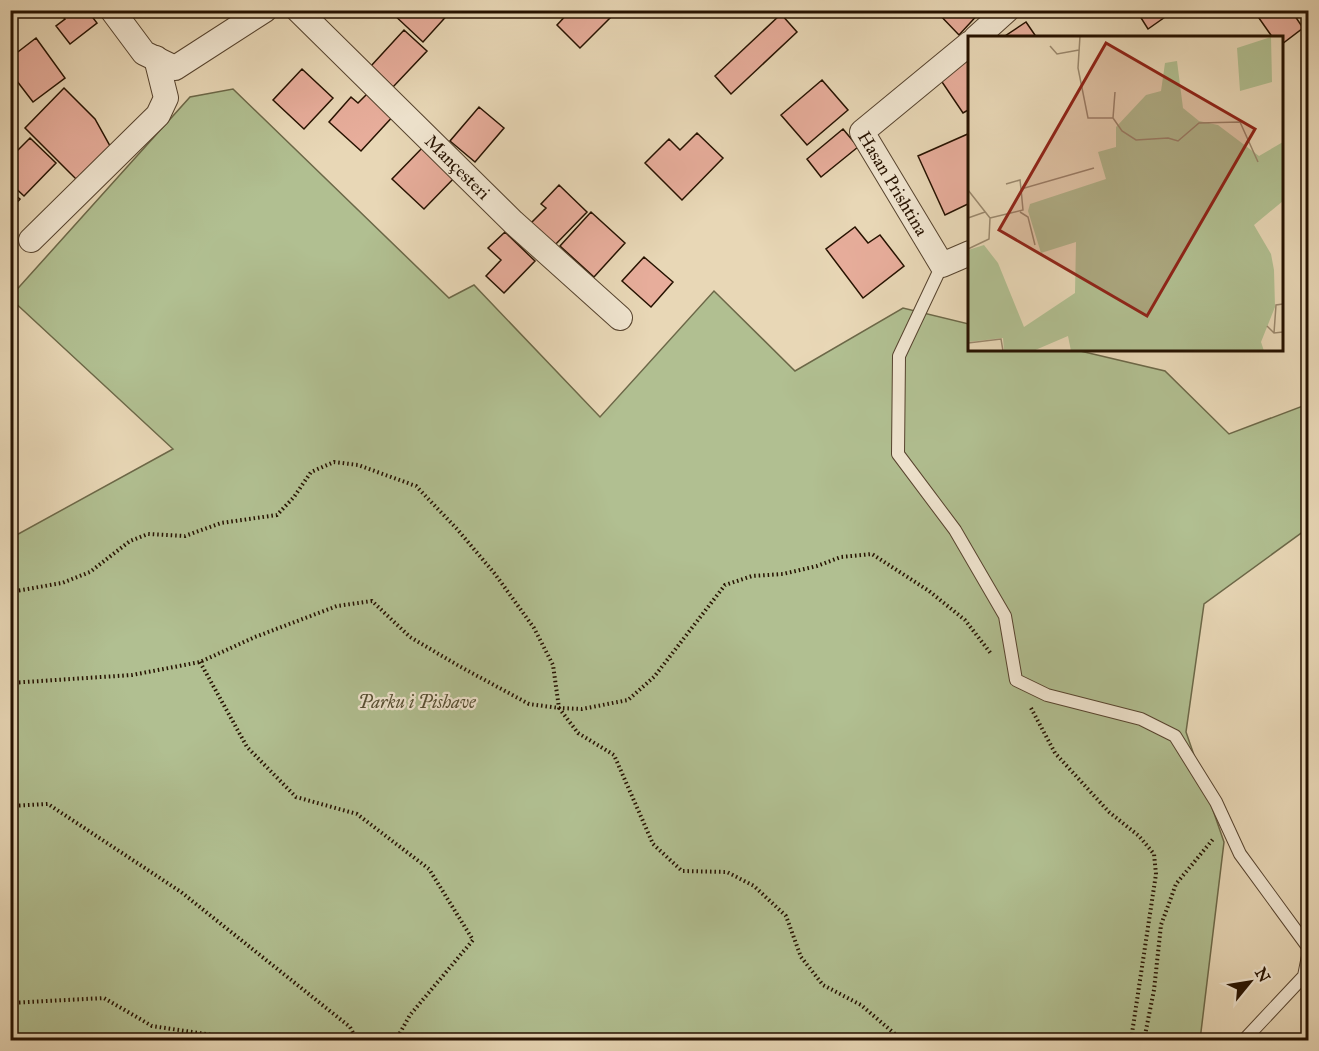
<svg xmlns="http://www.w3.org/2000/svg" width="1319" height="1051" font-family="'IM FELL Great Primer',serif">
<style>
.green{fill:#b1bf91;stroke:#6c6848;stroke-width:1.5}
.building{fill:#e7ad9b;stroke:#261200;stroke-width:1.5}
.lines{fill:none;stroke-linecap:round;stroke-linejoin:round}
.service-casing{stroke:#56432e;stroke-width:14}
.minor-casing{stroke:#56432e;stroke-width:26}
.path{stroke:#261200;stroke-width:4;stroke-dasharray:1.5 3;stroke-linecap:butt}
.service{stroke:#f0e5d0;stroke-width:12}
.minor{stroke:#f0e5d0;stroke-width:24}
.labels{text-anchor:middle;stroke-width:4.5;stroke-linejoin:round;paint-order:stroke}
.street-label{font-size:18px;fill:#261200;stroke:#f0e5d0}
.park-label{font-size:18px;font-style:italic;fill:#574f33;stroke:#f0e5d0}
.inset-road{fill:none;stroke:#9a886d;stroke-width:1.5}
.view{fill:#8f2418;fill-opacity:0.15;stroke:#8f2418;stroke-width:3}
.inset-edge{fill:none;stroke:#261200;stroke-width:3}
</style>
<rect width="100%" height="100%" fill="#e8d7b6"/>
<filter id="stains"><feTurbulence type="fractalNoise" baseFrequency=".00333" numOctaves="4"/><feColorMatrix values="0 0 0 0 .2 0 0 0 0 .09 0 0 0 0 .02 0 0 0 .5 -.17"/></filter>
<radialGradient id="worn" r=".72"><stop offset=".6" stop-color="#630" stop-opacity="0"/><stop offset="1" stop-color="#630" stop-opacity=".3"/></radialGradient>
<path class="green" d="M233 89 449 298 474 285 600 417 714 291 795 371 903 308 969 324 970 350H1076L1165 371 1229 434 1308 404V528L1204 604 1186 732 1224 842 1200 1040H11V538L173 449 11 299V296L190 97Z"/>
<path class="building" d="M58 10H87L97 23 70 44 56 26 65 19Z
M394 10H452L423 42 392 13Z
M571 10H604L611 17 580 48 557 25Z
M935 10H982L959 35Z
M1136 10H1175L1148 29Z
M1291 10 1303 28 1282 44V38H1273L1254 11Z
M781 14 797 32 731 94 715 76Z
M1026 22 1037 38H1002Z
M404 30 427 51 393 87 371 66Z
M36 38 65 78 33 102 10 72V58Z
M970 59V109L963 113 940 79Z
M302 69 333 98 304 129 273 100Z
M822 80 848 110 807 145 781 115Z
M10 81 17 90 10 94Z
M64 88 95 119 110 146 77 180 25 128Z
M371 90 396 113 361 151 329 122 351 97 358 103Z
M479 107 504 128 475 162 450 141Z
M843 129 858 147 821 177 807 159Z
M697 133 723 158 682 200 645 163 669 139 680 150Z
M970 133V203L945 215 918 156Z
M30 138 56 163 24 196 10 183V158Z
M426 144 458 174 424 209 392 179Z
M559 185 587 212 554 246 531 223 546 208 541 204Z
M10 191 20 199 10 210Z
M591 212 625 243 594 277 560 246Z
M855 227 868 243 880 235 904 266 863 298 826 249Z
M505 232 535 261 504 293 486 276 501 260 488 248Z
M644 257 673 282 651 307 622 281Z"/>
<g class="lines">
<g class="service-casing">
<path id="service" d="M942 265 899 356 898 454 955 530 1005 616 1016 680 1047 695 1141 719 1175 736 1216 802 1240 854 1308 947
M1244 1040 1304 976 1308 956"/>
</g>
<g class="minor-casing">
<g id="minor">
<path d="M112 10 144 53 175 68 265 10"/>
<path id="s1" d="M298 10 513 222 620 318"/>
<path d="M976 38 1007 10"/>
<path id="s2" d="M970 43 862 132 942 265 970 253"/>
<path d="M31 240 158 115 166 98 156 58"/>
</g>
</g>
<path class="path" d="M10 592 62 583 90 572 130 541 148 534 185 536 221 523 277 515 294 497 311 472 334 462 358 465 416 486 457 529 495 574 534 628 553 665 559 708 582 709 628 700 654 677 725 585 752 576 783 574 817 566 841 557 872 554 929 591 965 620 992 655
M200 662 247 747 296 797 357 814 429 869 473 940 410 1015 396 1040
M10 683 132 675 200 662 255 637 337 606 372 601 410 637 459 666 529 704 559 708 578 733 614 755 653 844 682 871 727 872 754 886 786 916 801 957 823 985 861 1005 902 1040
M1031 708 1055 753 1109 812 1139 836 1154 854 1156 874 1131 1040
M10 806 48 804 181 892 350 1027 357 1040
M10 1003 104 998 152 1026 246 1040
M1144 1040 1154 990 1161 925 1176 884 1214 838"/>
<use href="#service" class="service"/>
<use href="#minor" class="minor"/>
</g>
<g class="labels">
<g class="street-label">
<text dy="6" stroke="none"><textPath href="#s1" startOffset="224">Mançesteri</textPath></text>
<text dy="6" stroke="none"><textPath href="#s2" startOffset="200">Hasan Prishtina</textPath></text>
</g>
<g class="park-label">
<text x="417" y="708">Parku i Pishave</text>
</g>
</g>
<g transform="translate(968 36)">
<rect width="315" height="315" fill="#e8d7b6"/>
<path d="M303 1 304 46 272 55 269 12ZM209 25 215 72 231 85 250 89 291 120 315 106V165L286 189 303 218 306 234 307 271 293 306 296 315H103L100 300 65 315H36L35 302 0 306V214L16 209 30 227 56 291 107 257 108 206 73 217 60 175 62 168 138 143 130 116 148 111V91L178 59 193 55 197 27Z" fill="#b1bf91"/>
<path class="inset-road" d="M112 0 110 32 120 82H145L147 56M82 10 89 18 111 14M145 82 154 95 168 104 200 102 210 105 231 87 272 86 290 126M38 148 52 144 53 153M0 154 22 182M52 176 60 181 67 209M0 182 17 176M22 182 55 174 53 153 126 132M0 213 21 203 22 182M299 290 306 297 315 296M306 297 308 269 315 268M0 307 33 303 35 315"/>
<path class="view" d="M138 7 287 93 179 280 31 194Z"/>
<rect width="315" height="315" class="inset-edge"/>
</g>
<rect width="1319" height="1051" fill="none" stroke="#e8d7b6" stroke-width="36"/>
<rect x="12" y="12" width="1295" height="1027" fill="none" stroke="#261200" stroke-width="3"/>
<rect x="18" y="18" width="1283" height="1015" fill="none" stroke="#261200" stroke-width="1.5"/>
<g transform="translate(1250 982) rotate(60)" stroke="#f0e5d0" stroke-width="4.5" paint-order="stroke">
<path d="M0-4.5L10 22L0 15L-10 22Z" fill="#261200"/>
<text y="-9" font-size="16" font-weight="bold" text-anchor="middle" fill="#261200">N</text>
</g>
<rect width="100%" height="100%" filter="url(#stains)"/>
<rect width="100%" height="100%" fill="url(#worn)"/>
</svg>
